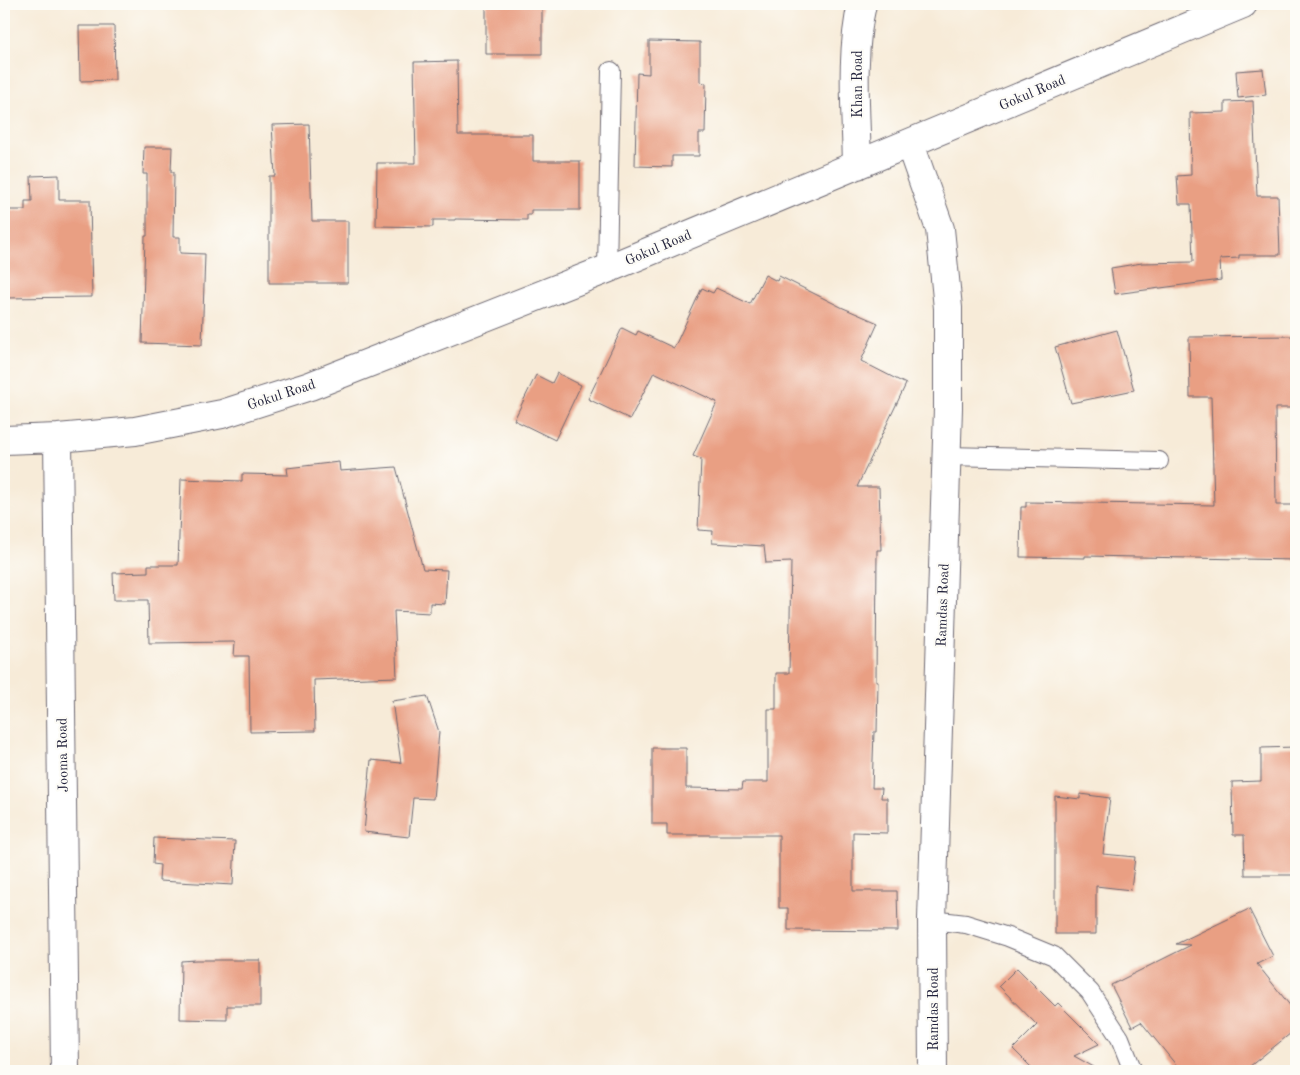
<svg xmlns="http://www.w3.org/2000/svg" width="1300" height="1075" font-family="'Old Standard TT',serif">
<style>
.building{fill:#e99f83}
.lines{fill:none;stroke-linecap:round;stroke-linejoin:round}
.lane-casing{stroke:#6d6872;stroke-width:20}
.street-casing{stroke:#6d6872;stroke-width:30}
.lane{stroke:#fff;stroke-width:18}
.street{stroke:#fff;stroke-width:28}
.labels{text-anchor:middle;stroke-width:4.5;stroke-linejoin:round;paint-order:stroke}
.street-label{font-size:14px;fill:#22223b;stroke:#fdfcf7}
</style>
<rect width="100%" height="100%" fill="#fdfcf7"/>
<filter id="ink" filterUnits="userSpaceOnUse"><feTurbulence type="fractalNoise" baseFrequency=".02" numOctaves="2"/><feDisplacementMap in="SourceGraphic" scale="10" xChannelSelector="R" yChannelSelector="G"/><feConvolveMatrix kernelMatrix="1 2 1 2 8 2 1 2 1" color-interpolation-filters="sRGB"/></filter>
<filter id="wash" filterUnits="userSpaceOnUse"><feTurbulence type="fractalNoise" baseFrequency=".0096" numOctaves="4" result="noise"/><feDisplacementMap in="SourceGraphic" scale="20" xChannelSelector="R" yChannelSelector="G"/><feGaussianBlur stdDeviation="1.12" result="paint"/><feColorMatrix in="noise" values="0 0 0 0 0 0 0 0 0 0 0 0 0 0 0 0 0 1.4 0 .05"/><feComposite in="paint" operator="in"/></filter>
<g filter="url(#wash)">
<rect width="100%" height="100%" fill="#f7ebd8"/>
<g id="blocks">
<path class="building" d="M486 4H542V54H486Z
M79 26H114L115 80 80 81Z
M649 41 700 42V82L706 83 705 133H699V156H672V167L635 166 637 73 649 74Z
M457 61 458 135H533V161H580V210H531V215H527V220L455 219V220H433V227L376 226 377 163H416L414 62Z
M1263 69 1266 95 1238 98 1236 71Z
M1253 101 1257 196H1278L1280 255H1239V258L1220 259 1221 280 1115 294 1111 268 1142 263 1193 262 1191 204H1179L1177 176 1191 175 1190 113 1225 112V102Z
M309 124 312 221H348V283H269V176H275L272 125Z
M144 147H172L171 172H174L173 237H180V253L205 254 202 345 142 343 145 236H147V174H143Z
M59 175V200H90L92 297 4 298V210H25V201H32L31 176Z
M765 275 777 281 779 276 841 307 878 323 861 361 906 384 857 487H879L881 550H877L876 681H878L877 732H874L872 788H882L881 798H887V833L853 832V891H897L898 931 788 930V908H779V835H667V824H652V748H686V788L742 789 743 782H768V709H776V673H789L791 562 766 563 764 546 712 543 713 531 698 530 701 459 693 456 717 402 654 372 630 419 588 399 622 328 636 335 638 331 674 348 702 288 713 293 716 288 750 304Z
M1117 330 1134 390 1071 403 1055 347Z
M1296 336V408H1275L1276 505H1296V560L1085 556V558L1020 557 1021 507H1026V502L1214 505 1211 397H1190L1189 337Z
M557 373 581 385 555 440 514 420 536 375 552 383Z
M339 462 340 471 396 467 423 569 447 570 445 604 430 603V613L394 611 397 677 314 680 315 731 250 732 249 656H234L235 642 149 643 148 600H114L113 573 148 572V565H178L181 479 242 481V474L288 475 287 468Z
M427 696 439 732 433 799 413 798 409 837 364 832 371 760 401 763 392 701Z
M1296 747V875H1245L1244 835H1233L1232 782 1261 781V748Z
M1080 794 1110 798 1103 854 1135 857 1131 890 1096 886V934H1055V796L1080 799Z
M154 838 235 841 233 885 159 881 160 865 153 864Z
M1249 909 1273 956 1257 964 1296 1013V1029L1244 1071H1181L1141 1022 1132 1027 1111 985 1191 945 1176 944Z
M196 960H260V1006H227V1020L180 1019 181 961Z
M1017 968 1055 1006 1058 1003 1099 1044 1074 1056 1101 1071H1035L1013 1049 1037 1025 999 986Z"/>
</g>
</g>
<g filter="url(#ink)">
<use href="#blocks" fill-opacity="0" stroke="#6d6872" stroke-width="1"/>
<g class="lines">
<g class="lane-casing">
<path id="lane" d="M607 269 611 71
M946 456 1159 461
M932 920 966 924 1008 937 1054 956 1090 992 1120 1038 1133 1071"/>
</g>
<g class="street-casing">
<path id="street" d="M910 144 940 229 948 308V408L932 920 933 1071
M857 165C856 112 850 55 862 4
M58 438 65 1071
M4 440 58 438 135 431 222 414 310 386 607 269 1243 4"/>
</g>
<use href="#lane" class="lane"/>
<use href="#street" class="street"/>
</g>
</g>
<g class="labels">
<g class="street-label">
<text transform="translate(857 84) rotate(-90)" y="5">Khan Road</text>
<text transform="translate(1032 92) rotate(-23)" y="5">Gokul Road</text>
<text transform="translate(658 247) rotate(-23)" y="5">Gokul Road</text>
<text transform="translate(281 394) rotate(-18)" y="5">Gokul Road</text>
<text transform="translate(942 605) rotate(-88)" y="5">Ramdas Road</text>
<text transform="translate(62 755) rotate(-91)" y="5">Jooma Road</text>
<text transform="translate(933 1009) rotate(-90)" y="5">Ramdas Road</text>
</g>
</g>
<rect width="1300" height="1075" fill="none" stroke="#fdfcf7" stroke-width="20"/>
</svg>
